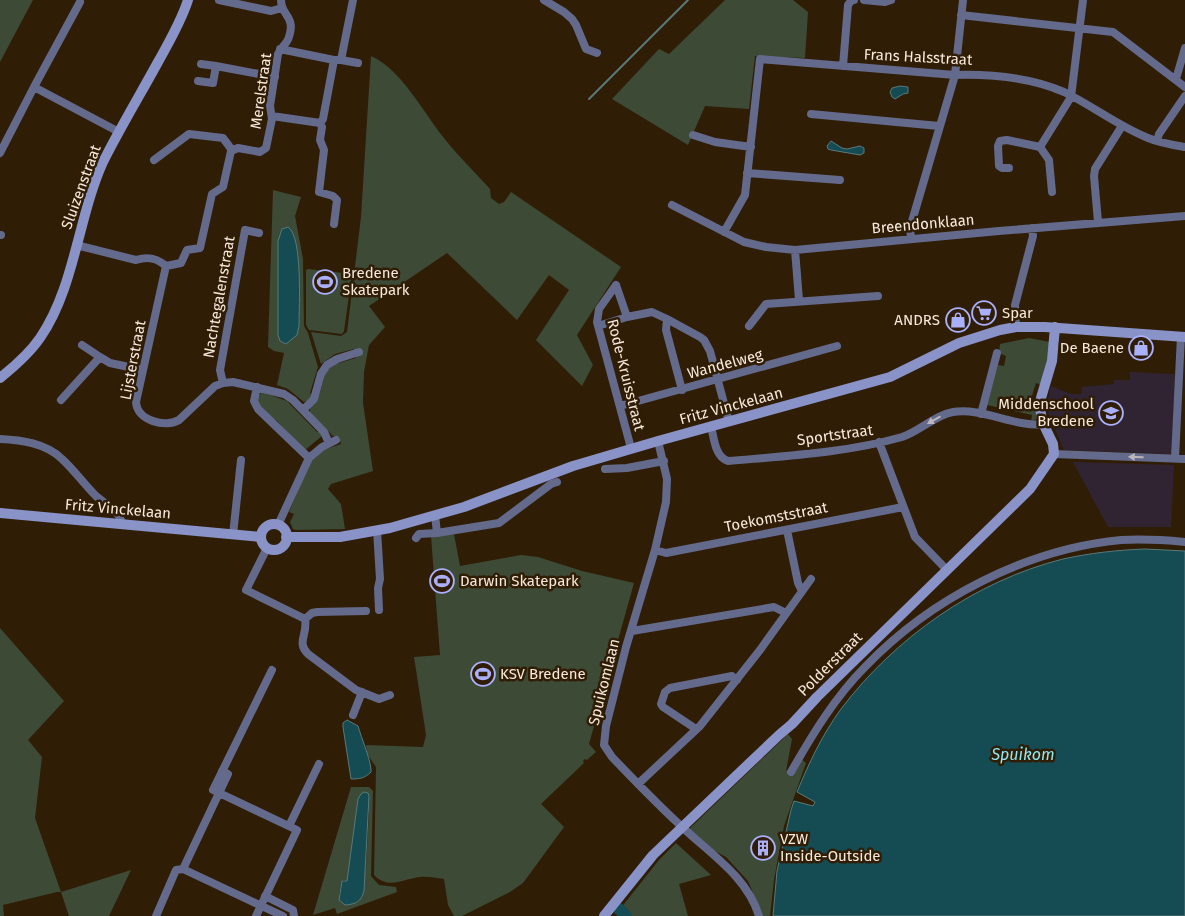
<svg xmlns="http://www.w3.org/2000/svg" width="1185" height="916" font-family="'Fira Sans',sans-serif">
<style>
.education{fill:#302432}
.green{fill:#3d4a36;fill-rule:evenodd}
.water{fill:#154b52;stroke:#597a7b}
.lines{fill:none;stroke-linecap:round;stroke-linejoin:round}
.stream{stroke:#597a7b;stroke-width:2}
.river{stroke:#154b52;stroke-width:12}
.street{stroke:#646a8b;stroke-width:8}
.secondary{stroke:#8993c8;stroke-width:10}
.oneway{fill:#bcb6bb}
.labels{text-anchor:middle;stroke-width:5;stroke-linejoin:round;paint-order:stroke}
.street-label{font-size:15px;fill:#f7e9db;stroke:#301d06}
.poi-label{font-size:15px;fill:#f7e9db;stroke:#301d06;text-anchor:start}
.water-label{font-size:16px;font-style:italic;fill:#8fe7f3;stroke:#301d06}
</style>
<rect width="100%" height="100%" fill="#301d06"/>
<path class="education" d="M1130 372 1175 374 1172 454 1064 450 1046 408 1051 386 1071 394H1081L1082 387 1114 384V380H1130Z
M1073 462 1174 465 1171 527H1108Z"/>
<path class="green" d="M0 0H33L0 62Z
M725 0H793L808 12 805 58 755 56 749 109 705 106 688 145 612 99 659 49 669 54Z
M371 56C401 69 423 112 444 138 458 156 475 172 490 189L491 198 499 204 504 202 511 192 621 267 577 335 593 365 582 386 536 340 569 290 549 275 517 320 447 253 369 306 385 327 369 345 364 372 363 403 373 471 331 484 328 489 341 504 345 529 296 530 293 529 290 522 294 514 289 512 309 465 315 456 323 450 341 444 339 437 333 436 310 413V406L320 393 326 371 338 361 339 363 356 358 354 349 335 354 321 364 311 332 341 336 347 332 361 217Z
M273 190 301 197 295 216 303 259 304 326 308 333 318 367 310 393 312 395 310 399 304 402 288 389 277 385 284 353 274 351 268 347Z
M308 269 352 274 344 331 342 334 309 330 306 325V270Z
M1029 338 1050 342 1048 361 1041 385 1036 383 1031 399 1037 401V419L1031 421 1032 415 987 405 998 365 1004 366 1006 356 999 353 1000 344Z
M262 392 287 401 317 432 320 431 323 435 304 451 276 420 274 421 258 405 257 398Z
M454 534 460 566 521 555 538 557 582 571 634 583 589 744 596 752 587 760 585 759 583 761 584 763 541 804 564 827 523 883 510 892 462 916H454L448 905 444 879C436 878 427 876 420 877 403 879 388 890 374 875L376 767 367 754 366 745 423 747 426 735 414 657 440 655 431 536Z
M0 628 64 701 28 740 42 757 35 818 61 892 131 870 109 916H69L61 892H57L3 905 4 916H0Z
M788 734 792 739 786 771 791 768 798 756 806 763 784 826 774 880 770 916H763L748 881 726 857 711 849 688 830Z
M351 787H369L373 791 371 876 379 885 396 887 397 892 337 914 335 908 313 915ZM358 799 369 811 366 867 358 902 345 905 339 895 342 881 344 880 347 881Z
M676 843 711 875 679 884 688 916H627L620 909 659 860Z"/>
<path class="water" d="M900 86 908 87V93L903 94 895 99 892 97 890 92 892 88Z
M831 141 842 148 847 149 860 146 864 148V153L860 155 831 150 828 149 827 146Z
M288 227C303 237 299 306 299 326L297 335 286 344 280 341 278 335V241L282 229Z
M1145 549 1185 551V916H773L777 871 791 810 794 801 813 806 815 802 797 792C809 763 822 735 841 709 895 638 975 581 1063 559 1090 553 1118 550 1145 549Z
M347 720 358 726C361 737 372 763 371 772 365 778 360 779 351 779L343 727V723Z
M364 792 368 793 369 796 364 891C361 902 356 904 345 905L339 900 342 881H347L358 799 361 794Z"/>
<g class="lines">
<path class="stream" d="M589 99 688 0"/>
<path class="river" d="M619 909 626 916"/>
<path class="street" d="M219 0 271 11 282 8
M544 0 564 12 572 19 576 25 586 49 597 53
M864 0 885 2 891 0
M80 2 34 87 119 132
M961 15 1113 32 1185 87
M280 49 334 60H341L358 63
M341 60 353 0
M201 64 216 66
M843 66 848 5 851 1 854 0
M1176 79 1185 48
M198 81 213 83 216 66 275 77
M811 114 939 126
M272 116 320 123 323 119 334 60
M320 123 322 127 320 140 324 150 319 192 333 196 337 200 334 224
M693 135 715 142 751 147
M1157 141 1159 134 1185 96
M0 153 34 87
M154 160 189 134 223 138 232 150
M1009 168H1002L999 166 998 146 1000 141 1007 140 1040 147
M747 173 840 180
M1052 192 1049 160 1040 147 1071 97 1083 0
M672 205 744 242 766 247 795 250 999 231 1185 216
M1098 222 1094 176 1095 169 1122 126
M724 232 745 195 760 59 955 75C992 74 1030 77 1064 92 1093 106 1118 126 1148 138 1160 143 1173 145 1185 147
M0 235H1
M911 239 910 228 955 75 963 0
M76 245 136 260C148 256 157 258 166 266L181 263 187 250 200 248 212 194 223 187 231 151 238 148 260 152 266 148 272 119 270 106 278 54C281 47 287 44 289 37 296 16 281 16 281 0
M795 250 799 300
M166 266 136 402C137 421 166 428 179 420L215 386 223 383 233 382 284 394 293 400 324 432 329 443
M616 285 599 309 597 322 631 448
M627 317 652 312 667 319 666 330 682 390
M667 319 700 337 704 340 710 351 729 422
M598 326 627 317 616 285
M749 326 766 304 878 296
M1016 327 1015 305 1033 236 1032 228
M100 357 110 363 143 370
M223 383 220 370 245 230 259 233
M257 387 254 401 258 409 309 458
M61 400 100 357 82 345
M620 406 837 346
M303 410 314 399 321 374 327 365 337 359 359 352
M981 414 997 353
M711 426C714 438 715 457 728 461 785 456 846 453 902 437 920 431 935 415 953 412 982 407 1017 428 1044 424
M0 439C21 440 46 443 62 459 74 470 84 484 96 496 106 505 120 511 122 524
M658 441 667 479 666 502 655 550 626 647 606 726 604 745 612 757C634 780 656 803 680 825 709 853 747 876 759 916
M879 442 915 537 947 570
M1054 454 1185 459
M1175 458 1181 336
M605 469 627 468 664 461
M435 515 437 533 499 523 551 484 557 482
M278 525 309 458 322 447 336 440
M377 530 380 579 378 588 379 610
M787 530 798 583 802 591
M233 535 241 460
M416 538 419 534 437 533
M267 548 246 590 305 619
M655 550 666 553 903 507
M305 619C308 635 296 642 308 654L356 690 379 699 390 695
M305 619 312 613 317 612 366 611
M632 631 774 607 786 613
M353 715 362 692
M696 729 663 707 661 704 665 692 670 688 732 676 737 680
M791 772C812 735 835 697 865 667 930 599 1026 549 1121 540 1142 539 1164 540 1185 542
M638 784 700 726 760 650 811 579
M289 826 319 764
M183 869 283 916
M265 896 293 910 294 916
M156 916 176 870 183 869 228 774 222 771
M256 916 297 830 213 790 272 670"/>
<path class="secondary" d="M0 378C15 366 29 354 40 338 75 287 78 217 103 162 120 128 140 95 158 62 169 42 181 22 188 0
M0 513 261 537
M261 537a13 13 0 1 1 26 0a13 13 0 1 1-26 0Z
M286 537H340L390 528 464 507 573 466 658 441 890 377 959 343 1000 330 1016 327H1045L1185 337
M604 916 653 855 779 735 792 724 817 697 1030 489 1054 454 1053 444 1042 421 1040 407 1041 398 1052 361 1055 327"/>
</g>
<defs><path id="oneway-solid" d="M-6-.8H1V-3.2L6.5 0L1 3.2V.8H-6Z" transform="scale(1.25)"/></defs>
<g class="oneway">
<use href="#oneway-solid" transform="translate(934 420) rotate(151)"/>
<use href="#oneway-solid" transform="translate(1136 457) rotate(-178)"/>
</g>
<defs>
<g id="stadium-ring" transform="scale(1.25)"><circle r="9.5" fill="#301d06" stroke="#aab0fc" stroke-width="1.5"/><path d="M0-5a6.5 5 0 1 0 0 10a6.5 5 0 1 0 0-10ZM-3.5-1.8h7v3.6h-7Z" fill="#aab0fc"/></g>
<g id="supermarket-ring" transform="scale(1.25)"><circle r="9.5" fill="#301d06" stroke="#aab0fc" stroke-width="1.5"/><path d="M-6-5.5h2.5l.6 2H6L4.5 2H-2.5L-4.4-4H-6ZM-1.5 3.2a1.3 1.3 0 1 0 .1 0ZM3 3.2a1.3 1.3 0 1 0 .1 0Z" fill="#aab0fc"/></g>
<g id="shop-ring" transform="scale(1.25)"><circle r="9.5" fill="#301d06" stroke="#aab0fc" stroke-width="1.5"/><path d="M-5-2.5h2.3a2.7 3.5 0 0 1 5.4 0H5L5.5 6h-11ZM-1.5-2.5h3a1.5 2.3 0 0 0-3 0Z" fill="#aab0fc"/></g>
<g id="school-ring" transform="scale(1.25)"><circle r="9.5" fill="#301d06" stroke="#aab0fc" stroke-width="1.5"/><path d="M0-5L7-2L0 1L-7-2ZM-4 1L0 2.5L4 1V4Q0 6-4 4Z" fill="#aab0fc"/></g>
<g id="building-ring" transform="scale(1.25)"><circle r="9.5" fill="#301d06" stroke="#aab0fc" stroke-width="1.5"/><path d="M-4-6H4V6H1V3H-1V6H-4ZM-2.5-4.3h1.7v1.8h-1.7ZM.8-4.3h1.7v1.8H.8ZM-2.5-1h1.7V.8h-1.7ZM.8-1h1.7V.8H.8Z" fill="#aab0fc"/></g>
</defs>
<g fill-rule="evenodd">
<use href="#stadium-ring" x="325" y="282"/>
<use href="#supermarket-ring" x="984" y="313"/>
<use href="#shop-ring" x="958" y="320"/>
<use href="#shop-ring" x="1141" y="348"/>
<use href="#school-ring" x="1111" y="413"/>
<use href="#stadium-ring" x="442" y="581"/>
<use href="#stadium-ring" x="483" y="674"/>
<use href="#building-ring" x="763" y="848"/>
</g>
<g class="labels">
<g class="street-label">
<text transform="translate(918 57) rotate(3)" y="5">Frans Halsstraat</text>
<text transform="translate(261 91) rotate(-82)" y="5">Merelstraat</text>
<text transform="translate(81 187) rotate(-70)" y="5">Sluizenstraat</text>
<text transform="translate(923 224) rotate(-5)" y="5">Breendonklaan</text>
<text transform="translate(219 297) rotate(-80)" y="5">Nachtegalenstraat</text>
<text transform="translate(133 360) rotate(-79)" y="5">Lijsterstraat</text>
<text transform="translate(725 364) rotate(-15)" y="5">Wandelweg</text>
<text transform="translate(626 375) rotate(76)" y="5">Rode-Kruisstraat</text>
<text transform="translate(731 406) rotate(-15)" y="5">Fritz Vinckelaan</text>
<text transform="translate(835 435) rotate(-8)" y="5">Sportstraat</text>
<text transform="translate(118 509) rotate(5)" y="5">Fritz Vinckelaan</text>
<text transform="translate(776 517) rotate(-11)" y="5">Toekomststraat</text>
<text transform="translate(830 664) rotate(-45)" y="5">Polderstraat</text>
<text transform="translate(604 682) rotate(-76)" y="5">Spuikomlaan</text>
</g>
<g class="poi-label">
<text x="342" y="278">Bredene<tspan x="342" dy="17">Skatepark</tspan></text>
<text x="1002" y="318">Spar</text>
<text x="940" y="325" text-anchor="end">ANDRS</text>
<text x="1124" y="353" text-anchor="end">De Baene</text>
<text x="1094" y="409" text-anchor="end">Middenschool<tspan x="1094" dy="17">Bredene</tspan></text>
<text x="460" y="586">Darwin Skatepark</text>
<text x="500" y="679">KSV Bredene</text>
<text x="780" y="844">VZW<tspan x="780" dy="17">Inside-Outside</tspan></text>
</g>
<g class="water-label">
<text x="1023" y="760">Spuikom</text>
</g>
</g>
</svg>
